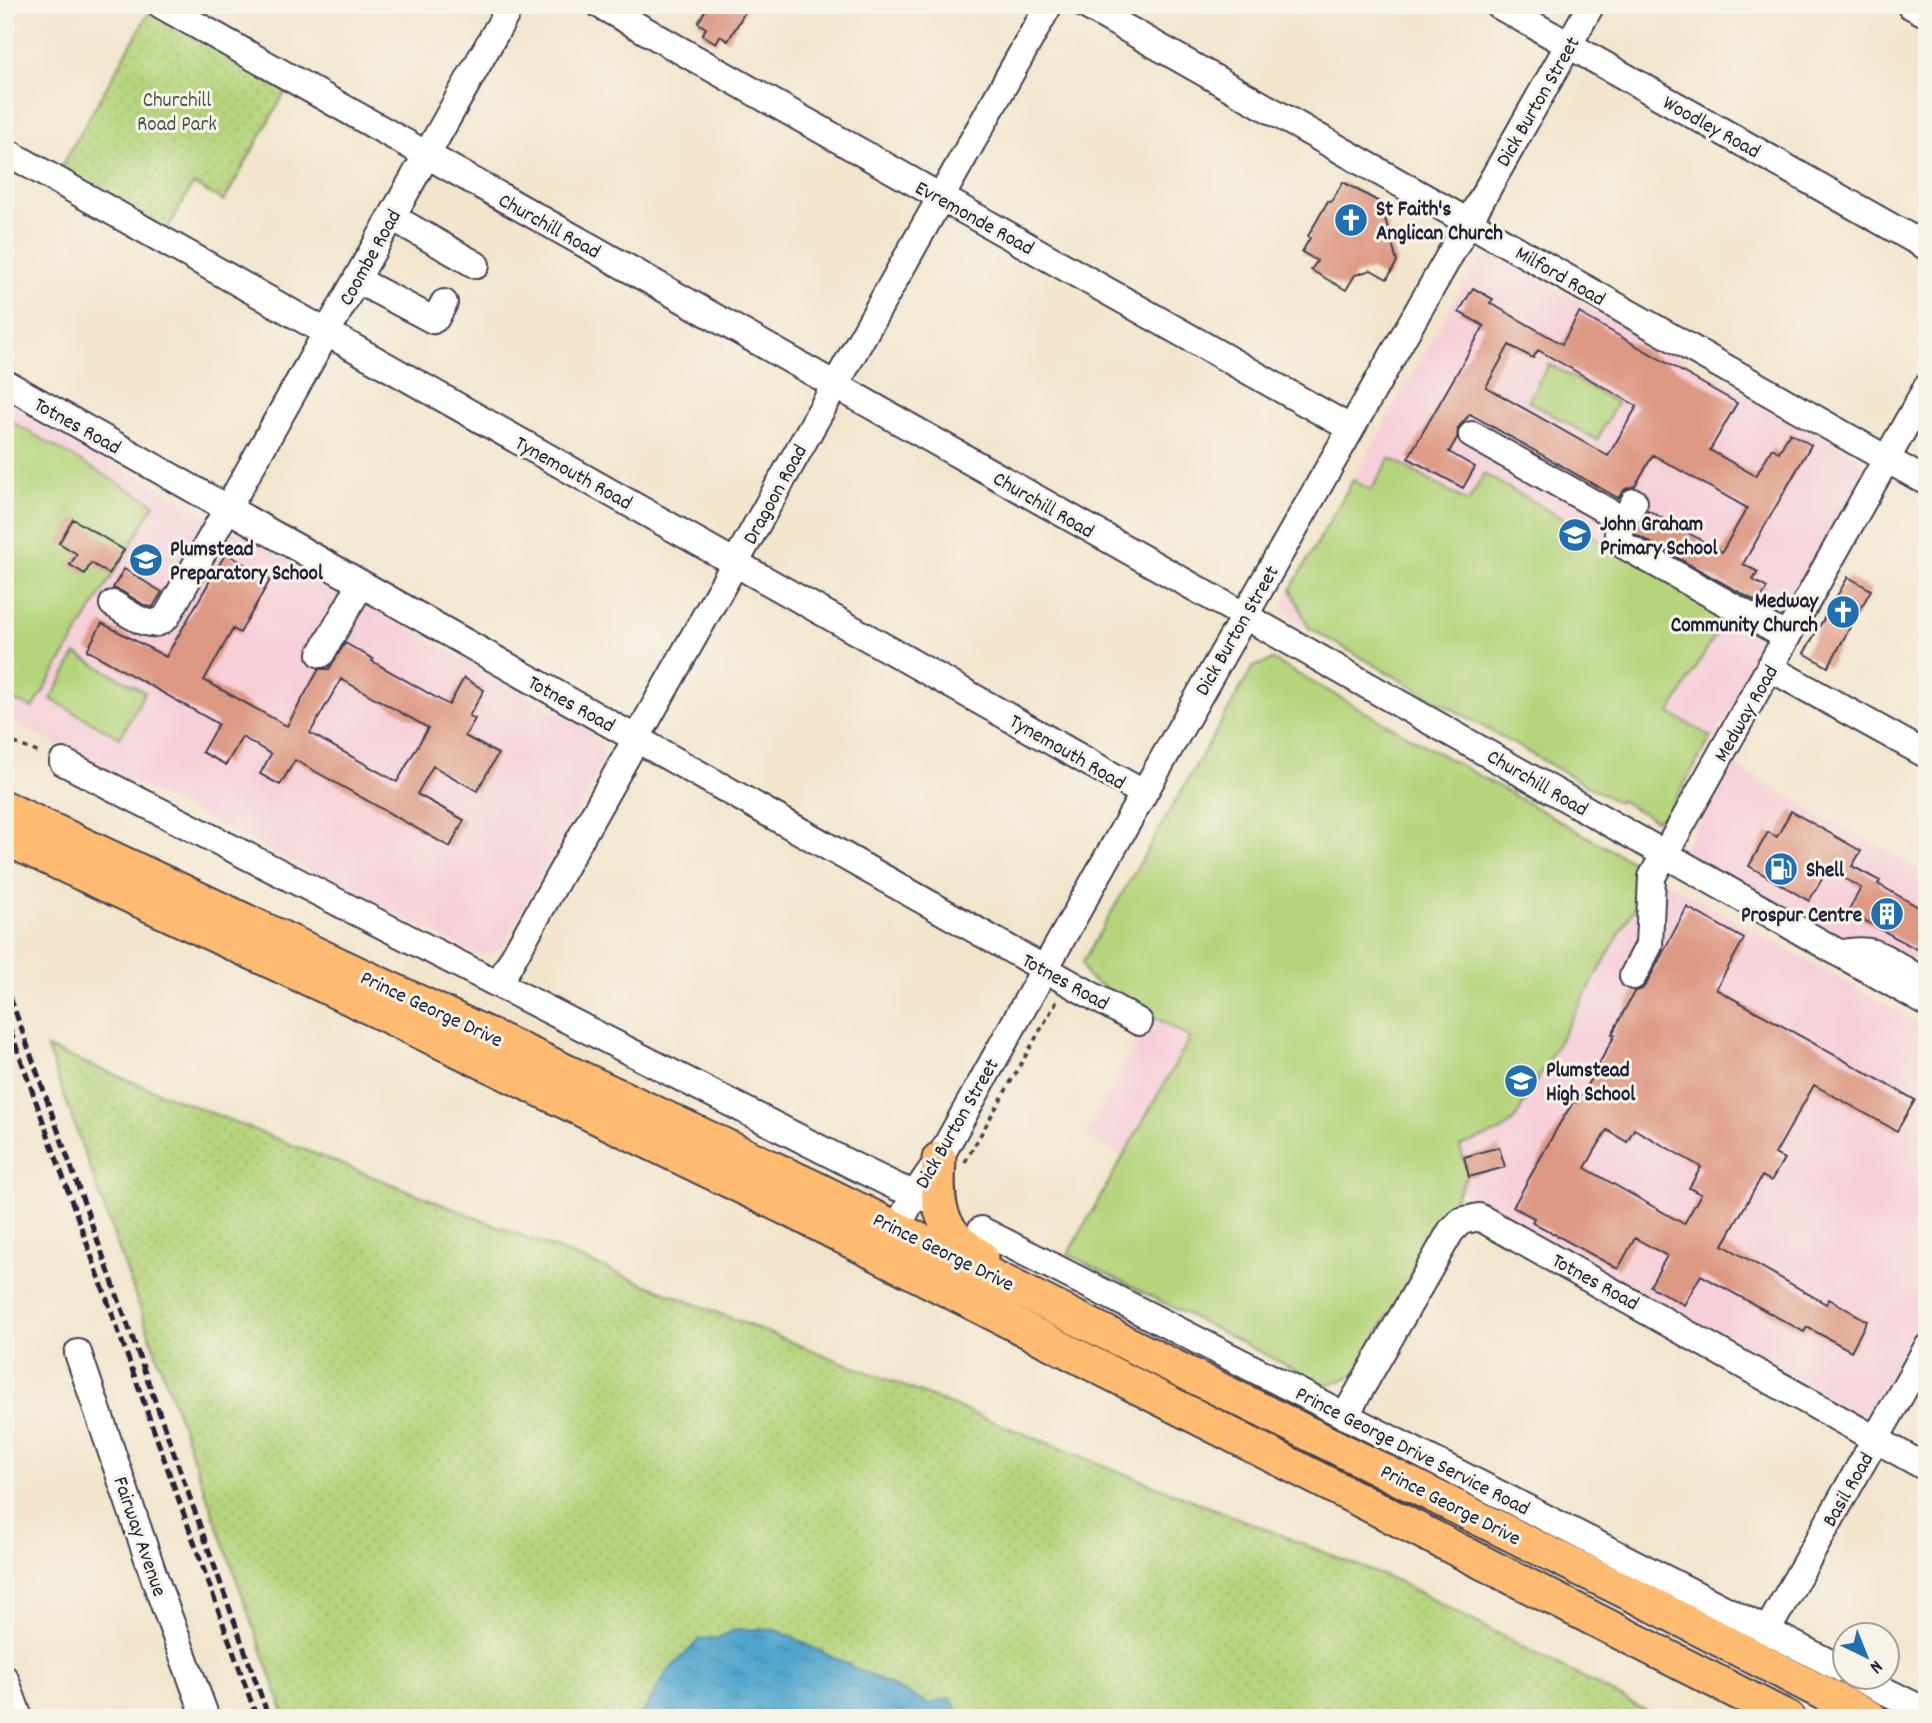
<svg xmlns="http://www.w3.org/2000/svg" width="1932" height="1723" font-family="Dekko,sans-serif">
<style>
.built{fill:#f6cfd8}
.grass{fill:url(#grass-dots);stroke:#6c7b5b;stroke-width:2}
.pitch{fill:#b5d47b;stroke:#6c7b5b;stroke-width:2}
.water{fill:url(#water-ripples);stroke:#386484;stroke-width:2}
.building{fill:#dd9882;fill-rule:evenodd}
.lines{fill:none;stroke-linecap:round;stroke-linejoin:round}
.minor-casing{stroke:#413f51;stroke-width:30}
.major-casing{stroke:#413f51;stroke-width:37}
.path{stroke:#413f51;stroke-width:3.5;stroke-dasharray:5 5;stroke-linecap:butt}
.minor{stroke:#fff;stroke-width:26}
.major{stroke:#ffbb71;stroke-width:33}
.rail{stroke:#22223b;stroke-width:5;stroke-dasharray:10 5;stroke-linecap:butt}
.labels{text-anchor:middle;stroke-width:6;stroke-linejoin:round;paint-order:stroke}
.park-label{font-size:21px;fill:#4e574e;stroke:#f7f3e8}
.street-label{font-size:21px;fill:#22223b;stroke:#f7f3e8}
.poi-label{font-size:21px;font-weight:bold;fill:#22223b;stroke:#f7f3e8;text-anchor:start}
</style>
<defs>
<pattern id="grass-dots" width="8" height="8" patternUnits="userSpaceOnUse" patternTransform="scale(1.75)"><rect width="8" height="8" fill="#b5d47b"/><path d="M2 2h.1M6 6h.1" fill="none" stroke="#9bb66b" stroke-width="1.8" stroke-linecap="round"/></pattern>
<pattern id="water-ripples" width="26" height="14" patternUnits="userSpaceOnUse" patternTransform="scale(1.75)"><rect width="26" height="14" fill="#4fa5cc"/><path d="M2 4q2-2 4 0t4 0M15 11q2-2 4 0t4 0" fill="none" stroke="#4186a7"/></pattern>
</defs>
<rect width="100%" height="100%" fill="#f7f3e8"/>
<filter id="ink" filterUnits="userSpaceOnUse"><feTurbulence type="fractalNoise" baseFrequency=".0143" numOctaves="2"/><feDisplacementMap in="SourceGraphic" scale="14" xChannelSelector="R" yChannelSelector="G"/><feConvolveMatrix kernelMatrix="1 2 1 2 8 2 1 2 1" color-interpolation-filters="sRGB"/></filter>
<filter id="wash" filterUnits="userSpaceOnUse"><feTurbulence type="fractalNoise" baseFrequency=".00686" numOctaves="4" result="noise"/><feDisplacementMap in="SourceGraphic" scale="28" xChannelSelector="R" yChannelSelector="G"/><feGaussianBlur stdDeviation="1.57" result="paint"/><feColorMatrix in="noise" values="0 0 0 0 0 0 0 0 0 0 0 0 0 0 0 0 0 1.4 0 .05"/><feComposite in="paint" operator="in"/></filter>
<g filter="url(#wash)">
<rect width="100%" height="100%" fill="#f2e5cc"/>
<path class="built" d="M1487 255 1499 257 1855 456 1863 466V475L1668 819 1655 823 1290 618 1283 603 1476 262Z
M5 402 593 732 602 746 604 763 501 947 490 954 475 953 5 718Z
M1273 660 1927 1028V1311L1871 1410 1858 1415 1460 1190 1327 1386 1068 1254 1123 1157 1085 1135 1152 1015 1087 977 1082 963 1253 667Z
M1731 764 1927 874V989L1682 851Z"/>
<path class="grass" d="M150 11 287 89 224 201 193 184 166 232 58 172Z
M47 1048 1397 1581 1660 1718H286Z"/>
<path class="pitch" d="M1549 364 1617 403 1597 440 1528 401Z
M5 418 155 504 33 708 5 697Z
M1390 458 1468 502 1484 474 1720 608 1711 625 1718 630 1670 713 1711 737 1666 816 1655 820 1620 800 1618 803 1309 628 1291 589 1353 480 1371 490Z
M76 654 145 692 120 738 51 699Z
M1273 660 1645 869 1639 881 1637 903 1515 1119 1502 1131 1460 1146 1468 1173 1460 1189 1354 1375 1327 1386 1068 1254 1190 1038 1087 977 1082 963 1253 667Z"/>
<path class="water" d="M737 1629 777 1630 929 1704 950 1698 961 1715 966 1718H636L646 1708 667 1672 700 1639 718 1638Z"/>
<g id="blocks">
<path class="building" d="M708 5H749L728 41 720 36 716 43 702 35 706 28 698 23Z
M1343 182 1381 203 1397 262 1387 279 1371 270 1355 275 1346 290 1311 270 1317 261 1302 252 1310 238 1308 236 1328 201 1331 202Z
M1473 288 1493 299 1490 303 1562 344 1579 313 1737 403 1710 450 1756 476 1772 448 1779 452 1790 433 1811 445 1743 564 1758 572 1753 580 1767 588 1759 603 1635 534 1648 510 1722 552 1747 508 1653 455 1635 486 1625 489 1618 498 1470 414 1458 428 1457 438 1449 452 1475 467 1463 488 1408 458 1484 326 1459 312ZM1509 345 1533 358 1538 350 1637 406 1608 456 1486 387Z
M73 519 124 550 109 574 91 563 85 574 70 565 77 554 59 543Z
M226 553 270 580 240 633 233 629 204 680 287 726 319 669H329L345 643 373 659 372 661 449 705 464 678 484 690 469 716 475 719 465 736 498 754 477 791 433 766 417 794 464 820 450 847 295 760 280 785 260 774 271 754 242 737 226 765 202 752 218 724 87 650 102 623 166 657ZM341 679 428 728 397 782 310 733Z
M124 569 162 592 153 607 146 606 121 591 113 588Z
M1848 577 1871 590 1828 667 1804 653Z
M1791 811 1861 851 1852 866 1880 881 1878 884 1927 912V955L1848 911 1861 888 1828 869 1809 901 1749 866 1768 832 1777 837Z
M1687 907 1744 939 1716 989 1915 1100 1897 1131 1814 1085 1775 1154 1784 1159 1771 1181 1762 1176 1723 1245 1826 1304 1829 1299 1867 1321 1851 1351 1807 1327 1804 1332 1701 1275 1684 1305 1650 1286 1667 1256 1635 1238 1618 1269 1532 1222 1534 1218 1513 1207 1560 1123 1574 1101 1577 1103 1615 1035 1612 1034 1634 992 1642 989 1647 983ZM1634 1129 1701 1167 1689 1188 1701 1194 1684 1224 1585 1168 1607 1130 1627 1142Z
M1499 1147 1505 1167 1469 1177 1464 1157Z"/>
</g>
</g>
<g filter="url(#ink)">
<use href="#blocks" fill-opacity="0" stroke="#413f51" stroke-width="2"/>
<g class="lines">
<g class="minor-casing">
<path id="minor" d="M161 5 1268 629 1927 1003
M600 5 1350 428
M1085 5 1927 482
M1498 5 1927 247
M1910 5 1927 14
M5 151 1143 793
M392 217 476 265
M357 280 433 320 436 318 444 303
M5 383 1139 1022
M1472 435 1623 520
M1634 502 1618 532V538L1625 546 1787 637
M113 604C129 613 151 634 167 616L511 5
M321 654 361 584
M1770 668 1927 755
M63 762 852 1165 897 1187 930 1200
M1840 954C1874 945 1884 958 1913 975
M1633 976 1649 945 1652 877 1927 387
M499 983 1049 5
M981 1230 1844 1670
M888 1245 915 1194 939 1159C1152 772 1375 391 1591 5
M78 1353 157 1585 206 1718
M1345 1416 1451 1231 1461 1221 1479 1217 1927 1468
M1767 1631 1927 1348
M1859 1678 1927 1712
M5 1679 19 1718"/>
</g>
<g class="major-casing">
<path id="major" d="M5 808 815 1188 1657 1607 1871 1718
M5 838 352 999 800 1215 1788 1718
M939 1159C936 1206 938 1231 981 1257"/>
</g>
<path class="path" d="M5 739 42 754
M965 1162 1058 999"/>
<use href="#minor" class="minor"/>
<use href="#major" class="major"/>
<path class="rail" d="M5 983 269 1718
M5 1015 257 1718"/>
</g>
</g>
<defs>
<g id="church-disc" transform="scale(1.75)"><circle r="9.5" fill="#1f6fb2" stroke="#f7f3e8"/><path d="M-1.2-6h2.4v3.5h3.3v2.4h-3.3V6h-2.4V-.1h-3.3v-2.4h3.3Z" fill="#fff"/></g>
<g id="school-disc" transform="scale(1.75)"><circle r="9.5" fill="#1f6fb2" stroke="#f7f3e8"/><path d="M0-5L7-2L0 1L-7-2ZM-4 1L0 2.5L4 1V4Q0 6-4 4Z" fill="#fff"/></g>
<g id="fuel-disc" transform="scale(1.75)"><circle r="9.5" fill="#1f6fb2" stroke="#f7f3e8"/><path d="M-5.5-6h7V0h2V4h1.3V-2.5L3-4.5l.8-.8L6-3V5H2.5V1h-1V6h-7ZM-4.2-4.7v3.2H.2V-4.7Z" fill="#fff"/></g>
<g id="building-disc" transform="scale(1.75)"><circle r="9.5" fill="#1f6fb2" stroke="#f7f3e8"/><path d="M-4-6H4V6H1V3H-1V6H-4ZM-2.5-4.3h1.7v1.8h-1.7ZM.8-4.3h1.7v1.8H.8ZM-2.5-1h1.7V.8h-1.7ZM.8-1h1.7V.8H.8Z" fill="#fff"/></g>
</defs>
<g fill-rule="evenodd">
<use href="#church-disc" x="1351" y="220"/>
<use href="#school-disc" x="1575" y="535"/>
<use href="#school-disc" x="146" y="560"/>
<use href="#church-disc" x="1843" y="612"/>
<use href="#fuel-disc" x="1781" y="869"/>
<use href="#building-disc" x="1887" y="914"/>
<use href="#school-disc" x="1521" y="1081"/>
</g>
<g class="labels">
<g class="park-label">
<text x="177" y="106">Churchill<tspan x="177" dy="24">Road Park</tspan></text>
</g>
<g class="street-label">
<text transform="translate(1537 101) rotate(-60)" y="7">Dick Burton Street</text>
<text transform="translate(1712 126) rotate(29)" y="7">Woodley Road</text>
<text transform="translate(975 217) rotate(29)" y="7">Evremonde Road</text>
<text transform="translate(550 225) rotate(29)" y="7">Churchill Road</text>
<text transform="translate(369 257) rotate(-61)" y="7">Coombe Road</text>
<text transform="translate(1561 275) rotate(30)" y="7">Milford Road</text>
<text transform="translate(78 425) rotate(29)" y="7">Totnes Road</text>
<text transform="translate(574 472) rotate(29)" y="7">Tynemouth Road</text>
<text transform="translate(774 494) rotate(-61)" y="7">Dragoon Road</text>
<text transform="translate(1044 504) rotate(30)" y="7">Churchill Road</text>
<text transform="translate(1236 630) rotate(-60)" y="7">Dick Burton Street</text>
<text transform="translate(572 703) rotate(29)" y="7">Totnes Road</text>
<text transform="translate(1745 713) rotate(-60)" y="7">Medway Road</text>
<text transform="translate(1068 751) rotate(30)" y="7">Tynemouth Road</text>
<text transform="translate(1538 782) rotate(30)" y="7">Churchill Road</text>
<text transform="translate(1066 981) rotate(29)" y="7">Totnes Road</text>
<text transform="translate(432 1008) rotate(25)" y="7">Prince George Drive</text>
<text transform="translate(956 1123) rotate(-60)" y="7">Dick Burton Street</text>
<text transform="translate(944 1251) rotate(26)" y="7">Prince George Drive</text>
<text transform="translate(1596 1281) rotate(29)" y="7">Totnes Road</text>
<text transform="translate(1413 1450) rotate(27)" y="7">Prince George Drive Service Road</text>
<text transform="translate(1847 1489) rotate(-60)" y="7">Basil Road</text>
<text transform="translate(1451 1504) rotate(27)" y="7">Prince George Drive</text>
<text transform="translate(141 1536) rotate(71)" y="7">Fairway Avenue</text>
</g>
<g class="poi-label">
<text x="1376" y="215">St Faith's<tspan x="1376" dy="24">Anglican Church</tspan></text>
<text x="1600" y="530">John Graham<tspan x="1600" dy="24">Primary School</tspan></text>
<text x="170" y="555">Plumstead<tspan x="170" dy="24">Preparatory School</tspan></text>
<text x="1818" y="607" text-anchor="end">Medway<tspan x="1818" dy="24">Community Church</tspan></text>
<text x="1806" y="876">Shell</text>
<text x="1862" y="921" text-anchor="end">Prospur Centre</text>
<text x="1546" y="1076">Plumstead<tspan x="1546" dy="24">High School</tspan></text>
</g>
</g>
<rect width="1932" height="1723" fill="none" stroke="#f7f3e8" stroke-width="28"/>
<g transform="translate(1866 1656) rotate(137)"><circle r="33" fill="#f7f3e8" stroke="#a29fa3" stroke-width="2"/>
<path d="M0-5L12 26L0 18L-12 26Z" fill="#1f6fb2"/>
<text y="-10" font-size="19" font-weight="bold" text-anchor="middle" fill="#22223b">N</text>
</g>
</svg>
